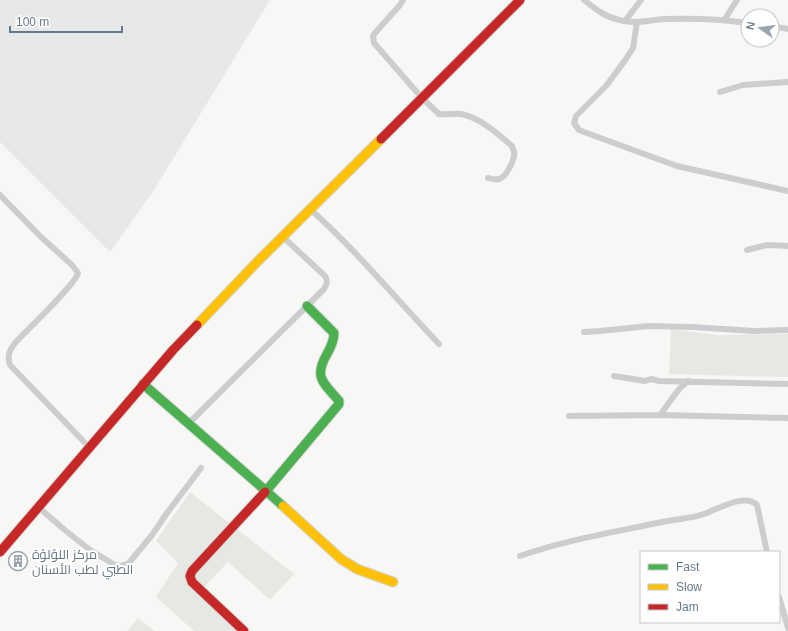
<svg xmlns="http://www.w3.org/2000/svg" width="788" height="631" font-family="Helvetica,Cairo,sans-serif">
<style>
.built{fill:#e7e9e9}
.green{fill:#e6e9e3}
.lines{fill:none;stroke-linecap:round;stroke-linejoin:round}
.fast-casing{stroke:#d4d5d6;stroke-width:11}
.slow-casing{stroke:#d4d5d6;stroke-width:11}
.jam-casing{stroke:#d4d5d6;stroke-width:11}
.street{stroke:#cccdce;stroke-width:6}
.fast{stroke:#4caf50;stroke-width:9}
.slow{stroke:#ffc107;stroke-width:9}
.jam{stroke:#c62828;stroke-width:9}
.labels{text-anchor:middle;stroke-width:4;stroke-linejoin:round;paint-order:stroke}
.poi-label{font-size:13px;fill:#677887;stroke:#fff;text-anchor:start}
</style>
<rect width="100%" height="100%" fill="#f7f7f6"/>
<path class="built" d="M0 0H270L154 190 110 252 0 142Z"/>
<path class="green" d="M671 329 718 335 788 334V377L669 374Z
M190 492 294 574 270 600 228 562 201 590 241 631H194L156 597 178 563 156 541Z
M138 618 155 631H127Z"/>
<g class="lines">
<g class="fast-casing">
<path id="fast" d="M143 384 266 491 265 492
M283 506 266 491 339 404V401C324 383 313 378 327 354 331 347 334 341 334 333L307 306"/>
</g>
<g class="slow-casing">
<path id="slow" d="M197 325 257 262 381 139
M283 506 341 559 357 569 393 582"/>
</g>
<g class="jam-casing">
<path id="jam" d="M381 139 520 0
M0 552 173 350 197 325
M244 631 192 582 190 576 192 571 265 492"/>
</g>
<path class="street" d="M403 0 400 5 375 33 373 36 374 43 422 98 439 114C447 115 454 113 461 114 481 118 498 134 512 146 513 149 515 152 514 156 513 162 507 175 501 178 497 181 493 179 488 178
M584 0C594 8 604 16 616 19 632 25 648 20 665 19 693 18 720 19 748 23
M725 19 737 0
M625 21 641 0
M637 22 633 48 626 59 606 86 576 116 574 123 579 130 584 132 677 166 788 191
M772 26 788 29
M720 92 743 85 788 82
M0 195 41 237 72 265 78 273C75 285 26 331 15 343 9 351 7 356 10 365L89 447
M310 209C357 251 396 299 439 344
M747 250 767 245 788 246
M584 332 600 331 648 326 692 327 754 331 788 330
M614 376 645 381 651 379 659 381 788 384
M688 381 679 389 660 415 788 418
M569 416 660 415
M188 424 324 289C327 284 328 281 325 276L283 237
M38 507 66 531 90 550 115 565 121 566 128 564 152 535 167 513 201 468
M520 556C566 540 614 532 662 522 674 519 688 519 701 515 715 511 744 492 757 505L767 552
M779 597 788 628"/>
<use href="#fast" class="fast"/>
<use href="#slow" class="slow"/>
<use href="#jam" class="jam"/>
</g>
<defs>
<g id="building-ring" transform="scale(1)"><circle r="9.5" fill="#fff" stroke="#99a4ae" stroke-width="1.5"/><path d="M-4-6H4V6H1V3H-1V6H-4ZM-2.5-4.3h1.7v1.8h-1.7ZM.8-4.3h1.7v1.8H.8ZM-2.5-1h1.7V.8h-1.7ZM.8-1h1.7V.8H.8Z" fill="#99a4ae"/></g>
</defs>
<g fill-rule="evenodd">
<use href="#building-ring" x="18" y="561"/>
</g>
<g class="labels">
<g class="poi-label">
<text x="32" y="559">مركز اللؤلؤة<tspan x="32" dy="15">الطبي لطب الأسنان</tspan></text>
</g>
</g>
<rect x="640" y="551" width="140" height="72" fill="#ffffff" stroke="#c2c9cf"/>
<rect x="648" y="564" width="20" height="6" fill="#4caf50" stroke="#c2c9cf"/>
<text x="676" y="571" font-size="12" fill="#677887">Fast</text>
<rect x="648" y="584" width="20" height="6" fill="#ffc107" stroke="#c2c9cf"/>
<text x="676" y="591" font-size="12" fill="#677887">Slow</text>
<rect x="648" y="604" width="20" height="6" fill="#c62828" stroke="#c2c9cf"/>
<text x="676" y="611" font-size="12" fill="#677887">Jam</text>
<g transform="translate(760 28) rotate(284)"><circle r="19" fill="#ffffff" stroke="#c2c9cf"/>
<path d="M0-3L7 15L0 10L-7 15Z" fill="#99a4ae"/>
<text y="-6" font-size="11" font-weight="bold" text-anchor="middle" fill="#677887">N</text>
</g>
<path d="M10 26v6h112v-6" fill="none" stroke="#677887" stroke-width="2"/>
<text x="16" y="26" font-size="12" fill="#677887" stroke="#ffffff" stroke-width="3" paint-order="stroke">100 m</text>
</svg>
